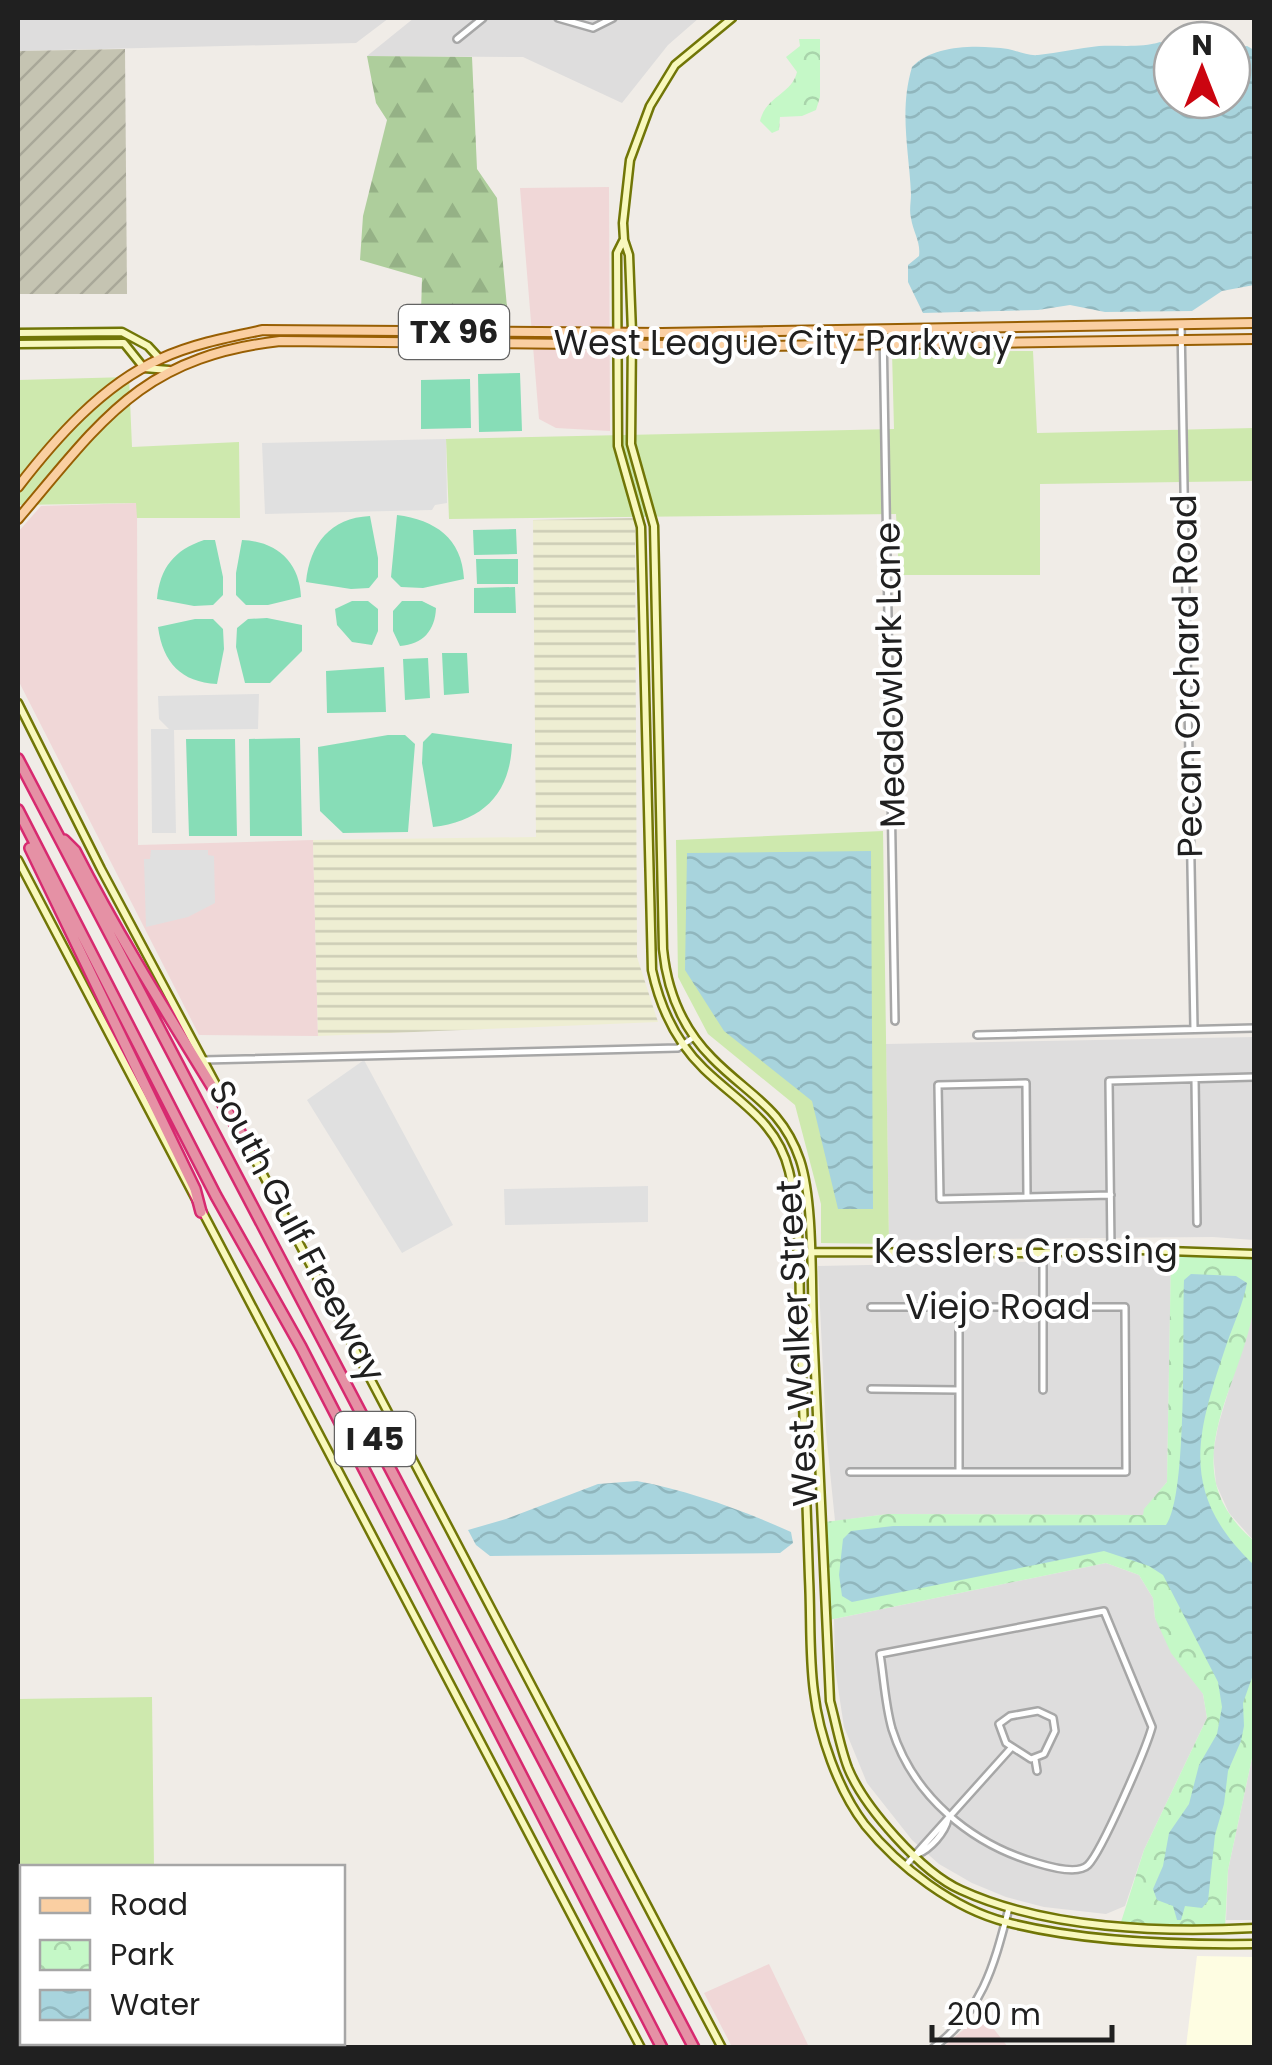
<svg xmlns="http://www.w3.org/2000/svg" width="1272" height="2065" font-family="Poppins,sans-serif">
<style>
.residential{fill:#dedddd}
.commercial{fill:#f0d7d7}
.education{fill:#fefde2}
.construction{fill:url(#construction-furrows)}
.farmland{fill:url(#farmland-rules)}
.grass{fill:#cee9ae}
.forest{fill:url(#forest-firs)}
.park{fill:url(#park-crowns)}
.pitch{fill:#87ddb7}
.parking{fill:#e0e0e0}
.water{fill:url(#water-waves)}
.lines{fill:none;stroke-linecap:round;stroke-linejoin:round}
.street-casing{stroke:#a7a7a7;stroke-width:10}
.secondary-casing{stroke:#717607;stroke-width:11}
.primary-casing{stroke:#985f03;stroke-width:12}
.highway-casing{stroke:#d72a70;stroke-width:14}
.street{stroke:#fff;stroke-width:5}
.secondary{stroke:#f8f8bd;stroke-width:6}
.primary{stroke:#facfa2;stroke-width:8}
.highway{stroke:#e591a5;stroke-width:9}
.labels{text-anchor:middle;stroke-width:8;stroke-linejoin:round;paint-order:stroke}
.shield{fill:#fff;stroke:#636363;stroke-width:2.5}
.shield-label{font-size:32px;font-weight:bold;fill:#202020}
.street-label{font-size:35px;fill:#202020;stroke:#fff}
</style>
<defs>
<pattern id="construction-furrows" width="10" height="10" patternUnits="userSpaceOnUse" patternTransform="scale(2.5)"><rect width="10" height="10" fill="#c5c4b2"/><path d="M-1 1l2-2M0 10L10 0M9 11l2-2" fill="none" stroke="#a9a899"/></pattern>
<pattern id="farmland-rules" width="6" height="5" patternUnits="userSpaceOnUse" patternTransform="scale(2.5)"><rect width="6" height="5" fill="#eeeed3"/><path d="M0 2.5h6" fill="none" stroke="#ccccb5"/></pattern>
<pattern id="forest-firs" width="22" height="20" patternUnits="userSpaceOnUse" patternTransform="scale(2.5)"><rect width="22" height="20" fill="#aece9c"/><path d="M5 1l3.5 6h-7zM16 11l3.5 6h-7z" fill="#95b186"/></pattern>
<pattern id="park-crowns" width="20" height="18" patternUnits="userSpaceOnUse" patternTransform="scale(2.5)"><rect width="20" height="18" fill="#c5f8c7"/><path d="M2 6a3 3 0 1 1 6 0M12 15a3 3 0 1 1 6 0" fill="none" stroke="#a9d4ab"/></pattern>
<pattern id="water-waves" width="16" height="10" patternUnits="userSpaceOnUse" patternTransform="scale(2.5)"><rect width="16" height="10" fill="#a8d4dd"/><path d="M0 5q4-4 8 0t8 0" fill="none" stroke="#90b6bd"/></pattern>
</defs>
<rect width="100%" height="100%" fill="#f0ece7"/>
<path class="residential" d="M18 18H389L356 43 18 51Z
M414 18H699L668 45 622 103 523 57 367 56Z
M1254 1037V1240L1213 1237 889 1240 886 1044Z
M1171 1259 1167 1482 1145 1509 1144 1515 888 1514 835 1521 826 1432 818 1266Z
M1254 1305V1541L1229 1513 1216 1484 1213 1453 1218 1426Z
M1106 1563 1139 1575 1153 1598 1155 1618 1203 1694 1207 1718 1144 1850 1125 1906 1106 1914 1044 1907 1006 1897 972 1883 939 1864 912 1840 867 1783 844 1727 835 1668 834 1619Z
M1254 1749V1920H1226L1228 1870Z"/>
<path class="commercial" d="M609 187 610 431 556 428 539 419 520 188Z
M137 503 138 845 313 840 318 1036 199 1035 18 680V532L41 506Z
M769 1964 809 2047H732L704 1993Z
M982 2014 1008 2047H943Z"/>
<path class="education" d="M1197 1956 1254 1957V2047H1186Z"/>
<path class="construction" d="M125 49 127 294H18V51Z"/>
<path class="farmland" d="M635 518 637 957 658 1022 318 1036 313 840 536 837 533 520Z"/>
<path class="grass" d="M1033 351 1037 433 1254 428V481L1040 484V575H899L896 514 449 519 446 439 894 429 892 352Z
M129 377 132 447 239 442 240 518H137L136 503 18 505V380Z
M883 831 889 1244 821 1243V1204L795 1105 708 1034 678 977 676 840Z
M152 1697 154 1867 22 1868V1935H18V1699Z"/>
<path class="forest" d="M367 56 472 57 477 169 497 198 508 318 421 313 422 278 360 260 363 216 387 120 376 103Z"/>
<path class="park" d="M799 39H820V97L816 110 802 116 780 117 779 130 772 133 760 121C766 96 792 94 797 72L786 57 800 46Z
M1171 1253 1254 1257C1254 1272 1256 1289 1254 1304 1244 1386 1168 1468 1254 1541V1749L1228 1870 1225 1928 1121 1922 1144 1850 1207 1718 1203 1694 1171 1653 1155 1618 1153 1598 1139 1575 1106 1563 829 1620 825 1522 888 1514 1143 1515 1144 1509 1167 1482Z"/>
<path class="pitch" d="M520 373 522 431 479 432 478 374Z
M470 379 471 428 421 429V380Z
M397 515C435 520 462 538 464 579L423 588 401 587 391 577Z
M370 516 378 558V577L369 588 351 589 306 582C310 544 330 518 370 516Z
M516 529 517 554 474 555 473 530Z
M204 540H215L223 577V595L213 605 194 606 157 599C160 568 174 550 204 540Z
M242 540C276 541 300 562 301 597L268 605H246L236 595V573Z
M476 559H518V584H477Z
M515 587 516 613H474V588Z
M352 601H368L378 609V631L372 645 352 642 337 625 335 609Z
M402 601H422L436 608C435 631 423 644 400 646L393 631V611Z
M267 618 302 625V651L270 683H245L236 647 237 628 248 619Z
M195 619H213L223 629 224 649 217 684C181 682 163 663 158 627Z
M442 653H467L469 693 444 695Z
M428 658 430 698 405 700 403 659Z
M384 667 386 712 327 713 326 671Z
M432 733 512 744C510 795 482 821 433 827L422 763 423 742Z
M388 735H405L415 744 408 832 343 833 320 811 318 747Z
M300 738 302 836H250L249 739Z
M186 739H235L237 836H189Z"/>
<path class="parking" d="M446 439 447 503 435 505 432 510 265 514 262 443Z
M259 694 258 729 174 730 176 833H152L151 729H169L159 719 158 696Z
M151 850H208V855L214 856 215 903 188 917 146 927 144 859H150Z
M364 1060 453 1225 402 1253 307 1100Z
M648 1186V1222L505 1225 504 1189Z"/>
<path class="water" d="M1160 42 1172 46V100H1232V48L1247 46 1254 50V285L1222 291 1192 311 1105 312 1070 305 1038 310 923 313 908 282V265L919 256C921 242 913 232 911 218 909 210 911 202 911 194 909 150 899 111 912 67 934 44 978 45 1008 49 1018 51 1028 56 1038 55 1058 53 1079 48 1099 46 1120 45 1141 48 1160 42Z
M871 851 873 1209H838L812 1101 724 1031 685 970 687 853Z
M1191 1274 1236 1276 1247 1283C1243 1304 1234 1323 1227 1343 1197 1433 1177 1492 1254 1565V1672L1243 1703 1244 1726 1241 1741 1228 1771 1224 1804 1215 1835 1208 1901 1202 1908 1185 1906 1181 1920H1177L1173 1906 1157 1900 1153 1889 1163 1866 1169 1833 1189 1804 1199 1765 1217 1734 1222 1707 1218 1682 1163 1575 1149 1566 1104 1551 852 1602 842 1596 839 1575 843 1539 851 1531 893 1526 1166 1525C1188 1496 1182 1326 1184 1280Z
M637 1481C690 1491 742 1510 791 1532L793 1543 780 1553 490 1556 476 1545 468 1530 506 1519 598 1484Z"/>
<g class="lines">
<g class="street-casing">
<path id="street" d="M558 18 593 28 613 18
M457 39 483 18
M1181 324 1194 1029
M883 329 895 1021
M977 1035 1254 1028
M203 1060 678 1048 694 1037
M1195 1079 1197 1223
M1027 1196 1026 1083 938 1085 940 1199 1111 1195
M1111 1249 1109 1081 1254 1077
M1043 1253V1390
M959 1307V1472
M871 1389 959 1390
M850 1472H1126L1125 1307H871
M1104 1611 1152 1727C1146 1749 1102 1851 1088 1865 1078 1875 1050 1867 1037 1863 971 1844 913 1796 892 1729 885 1704 884 1679 880 1654Z
M1038 1711 1053 1718 1055 1731 1044 1754 1031 1759 1006 1743 999 1724 1010 1716Z
M1035 1759 1037 1771
M918 1854C930 1849 945 1833 948 1819
M906 1865 1012 1747
M933 2048C983 2011 994 1965 1009 1908"/>
</g>
<g class="secondary-casing">
<path id="secondary" d="M732 18 675 65 650 106 630 160 623 223 624 240 629 255 632 332 631 444 654 526 663 949C667 990 682 1028 712 1058 748 1095 782 1107 800 1160 814 1202 811 1281 813 1327 819 1452 824 1577 830 1701 836 1723 840 1747 848 1768 864 1807 922 1873 961 1890 1046 1929 1163 1933 1254 1928
M623 241 617 253 618 446 641 527 652 970C660 1007 676 1042 704 1069 738 1102 777 1121 789 1171 803 1226 798 1288 801 1344 804 1422 806 1500 809 1578 811 1616 809 1655 814 1692 819 1735 838 1790 865 1825 899 1867 954 1909 1006 1922 1083 1942 1175 1945 1254 1944
M18 333 122 332 148 346 160 359
M18 344 124 343 144 368 169 370
M18 703 101 869 219 1090
M18 860 641 2048
M248 1146 722 2048
M797 1252 1043 1253 1111 1249 1254 1254"/>
</g>
<g class="primary-casing">
<path id="primary" d="M18 487C55 439 102 385 160 359 192 344 229 337 263 330L662 333 1254 323
M18 519C102 420 141 357 280 341L765 346 1254 339"/>
</g>
<g class="highway-casing">
<path id="highway" d="M18 759 694 2048
M18 810 216 1196 301 1347 662 2048
M64 840 75 851C127 953 190 1049 249 1147
M30 848 195 1189 201 1212"/>
</g>
<use href="#street" class="street"/>
<use href="#secondary" class="secondary"/>
<use href="#primary" class="primary"/>
<use href="#highway" class="highway"/>
</g>
<g class="labels">
<g class="shield">
<rect x="399" y="305" width="110" height="54" rx="8"/>
<rect x="335" y="1412" width="80" height="54" rx="8"/>
</g>
<g class="shield-label">
<text x="454" y="343">TX 96</text>
<text x="375" y="1450">I 45</text>
</g>
<g class="street-label">
<text x="783" y="355">West League City Parkway</text>
<text transform="translate(890 675) rotate(-91)" y="12">Meadowlark Lane</text>
<text transform="translate(1187 676) rotate(-91)" y="12">Pecan Orchard Road</text>
<text transform="translate(297 1231) rotate(62)" y="12">South Gulf Freeway</text>
<text x="1026" y="1263">Kesslers Crossing</text>
<text x="998" y="1319">Viejo Road</text>
<text transform="translate(797 1343) rotate(-93)" y="12">West Walker Street</text>
</g>
</g>
<rect width="1272" height="2065" fill="none" stroke="#202020" stroke-width="40"/>
<rect x="20" y="1865" width="325" height="180" fill="#ffffff" stroke="#a6a6a6" stroke-width="2.5"/>
<rect x="40" y="1898" width="50" height="15" fill="#facfa2" stroke="#a6a6a6" stroke-width="2.5"/>
<text x="110" y="1915" font-size="30" fill="#202020">Road</text>
<rect x="40" y="1940" width="50" height="30" fill="url(#park-crowns)" stroke="#a6a6a6" stroke-width="2.5"/>
<text x="110" y="1965" font-size="30" fill="#202020">Park</text>
<rect x="40" y="1990" width="50" height="30" fill="url(#water-waves)" stroke="#a6a6a6" stroke-width="2.5"/>
<text x="110" y="2015" font-size="30" fill="#202020">Water</text>
<g transform="translate(1202 70)"><circle r="48" fill="#ffffff" stroke="#a6a6a6" stroke-width="2.5"/>
<path d="M0-8L18 38L0 25L-18 38Z" fill="#cb0510"/>
<text y="-15" font-size="28" font-weight="bold" text-anchor="middle" fill="#202020">N</text>
</g>
<path d="M932 2025v15h180v-15" fill="none" stroke="#202020" stroke-width="5"/>
<text x="947" y="2025" font-size="30" fill="#202020" stroke="#ffffff" stroke-width="8" paint-order="stroke">200 m</text>
</svg>
